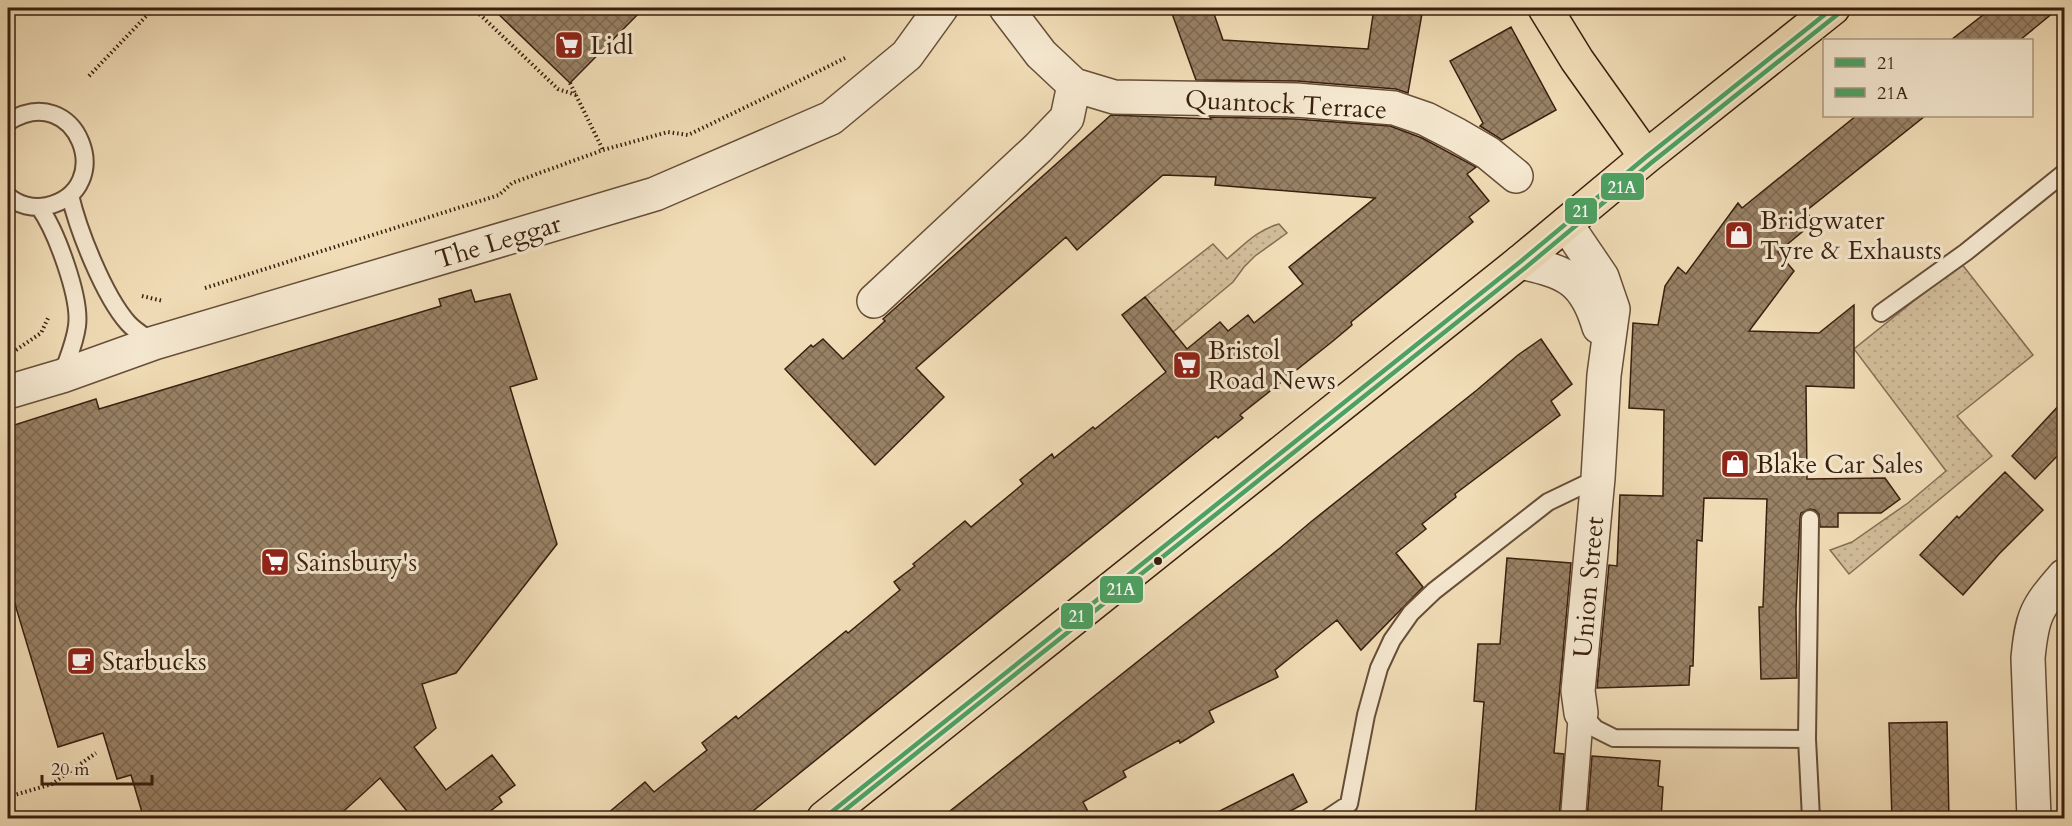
<svg xmlns="http://www.w3.org/2000/svg" width="2072" height="826" font-family="Cardo,serif">
<style>
.grass{fill:url(#grass-dots);stroke:#856e54;stroke-width:1.5}
.building{fill:url(#building-cross-hatch);stroke:#391f0e;stroke-width:1.5}
.lines{fill:none;stroke-linecap:round;stroke-linejoin:round}
.service-casing{stroke:#674e38;stroke-width:20}
.pedestrian-casing{stroke:#674e38;stroke-width:27}
.minor-casing{stroke:#674e38;stroke-width:36}
.primary-casing{stroke:#391f0e;stroke-width:36}
.path{stroke:#391f0e;stroke-width:4;stroke-dasharray:1.5 3;stroke-linecap:butt}
.service{stroke:#f5e8d0;stroke-width:16}
.pedestrian{stroke:#f5e8d0;stroke-width:24}
.minor{stroke:#f5e8d0;stroke-width:33}
.primary{stroke:#f0dcb6;stroke-width:33}
.bus-1-casing{stroke:#f5e8d0;stroke-width:9}
.bus-2-casing{stroke:#f5e8d0;stroke-width:9}
.bus-1{stroke:#4ca263;stroke-width:4.5}
.bus-2{stroke:#4ca263;stroke-width:4.5}
.bus-dot{fill:#391f0e;stroke:#f5e8d0;stroke-width:2}
.labels{text-anchor:middle;stroke-width:6;stroke-linejoin:round;paint-order:stroke}
.poi-label{font-size:26px;fill:#391f0e;stroke:#f5e8d0;text-anchor:start}
.street-label{font-size:26px;fill:#391f0e;stroke:#f5e8d0}
.line-badge{stroke:#f5e8d0;stroke-width:2}
.badge-label{font-size:16px;text-anchor:middle;font-weight:bold;fill:#fff}
</style>
<defs>
<pattern id="grass-dots" width="8" height="8" patternUnits="userSpaceOnUse" patternTransform="scale(1.5)"><rect width="8" height="8" fill="#d1bc99"/><path d="M2 2h.1M6 6h.1" fill="none" stroke="#b4a183" stroke-width="1.8" stroke-linecap="round"/></pattern>
<pattern id="building-cross-hatch" width="8" height="8" patternUnits="userSpaceOnUse" patternTransform="scale(1.5)"><rect width="8" height="8" fill="#988165"/><path d="M0 0l8 8M0 8l8-8" fill="none" stroke="#7d6952"/></pattern>
</defs>
<rect width="100%" height="100%" fill="#f0dcb6"/>
<filter id="stains"><feTurbulence type="fractalNoise" baseFrequency=".00333" numOctaves="4"/><feColorMatrix values="0 0 0 0 .2 0 0 0 0 .09 0 0 0 0 .02 0 0 0 .5 -.17"/></filter>
<radialGradient id="worn" r=".72"><stop offset=".6" stop-color="#630" stop-opacity="0"/><stop offset="1" stop-color="#630" stop-opacity=".3"/></radialGradient>
<path class="grass" d="M1279 224 1287 233 1255 256 1244 267 1233 282 1173 332 1145 297 1213 244 1227 259C1244 245 1257 230 1279 224Z
M1961 263 2033 355 1957 416 1992 456 1849 574 1830 550 1852 542 1908 503 1946 471 1854 349Z"/>
<path class="building" d="M492 8H644L570 83Z
M1170 8H1212L1223 40 1368 49 1374 8H1423L1408 93 1396 89 1297 81 1196 80Z
M1992 8H2059L2020 40H1951Z
M1511 27 1556 110 1502 140 1480 126 1483 123 1450 61Z
M1111 115 1211 119 1210 117 1295 119 1390 126 1422 138 1476 167 1467 174 1489 201 1469 217 1473 222 1351 322 1352 325 1333 341 1240 415 1243 418 1218 438 1216 436 743 819H601L645 782 654 792 707 750 702 743 736 716 738 719 846 631 848 633 900 590 894 582 915 566 913 564 936 545 965 521 971 527 1023 484 1020 480 1052 454 1054 458 1093 427 1095 429 1166 372 1122 315 1145 297 1187 349 1220 322 1228 331 1248 315 1254 323 1303 284 1289 267 1375 198 1215 185 1216 177 1163 175 1077 250 1066 237 916 368 944 397 875 465 785 369 811 345 813 347 823 339 843 359 885 321 883 319Z
M1856 116H1925L1806 211 1814 222 1778 252 1794 271 1749 331 1819 333 1854 305V388L1806 386 1807 479 1885 478 1900 499 1881 513H1838V527H1820L1819 514 1815 510 1810 509 1801 513 1800 519 1796 609 1797 678 1761 679 1759 607H1763L1767 499 1704 498 1702 541 1697 540 1693 666H1690L1689 685 1597 688 1609 565 1617 566 1620 495 1663 496 1664 410 1629 408 1633 323 1658 325 1665 286 1678 267 1686 274 1738 203 1742 208Z
M471 290 475 302 510 294 537 379 510 387 557 544 456 673 422 684 436 728 414 747 446 790 492 755 515 785 499 797 502 802 480 819H408L411 816 380 778 335 819H144L131 775 117 779 103 733 58 747 8 581V427L96 399 99 409 441 306 439 299Z
M1541 339 1572 384 1551 401 1560 415 1455 494 1456 497 1422 524 1426 529 1396 553 1423 587 1361 650 1337 620 1275 670 1278 677 1209 711 1214 722 1180 743 1179 740 1123 771 1126 777 1083 802 1092 819H940L1280 548 1312 521 1477 390 1518 355Z
M2064 400V449L2035 479 2012 456Z
M2005 472 2043 510 1999 554 1963 595 1920 555 1957 516 1959 518Z
M1507 558 1571 563 1554 753 1564 754 1559 819H1475L1484 702 1474 701 1478 644H1500Z
M1947 722 1949 819H1892L1889 723Z
M1592 756 1660 761 1658 786 1663 787 1661 819H1587Z
M1293 774 1307 802 1276 819H1204Z"/>
<g class="lines">
<g class="service-casing">
<path id="service" d="M8 122C77 78 119 190 47 206 33 209 18 205 8 196
M70 195C78 230 104 296 128 323 135 331 146 337 154 343
M39 207C56 230 81 298 77 326 75 343 67 360 62 376
M1881 313 1966 252 2064 173
M1581 713 1596 729 1614 738 1807 739 1810 519
M1807 739 1811 818
M1328 818 1349 804 1366 715 1379 668 1392 640 1411 613 1434 591 1548 502 1598 478"/>
</g>
<g class="pedestrian-casing">
<path id="pedestrian" d="M1573 818 1581 713"/>
</g>
<g class="minor-casing">
<path id="minor" d="M1006 8 1041 54 1074 85 1114 97 1296 100 1394 108 1426 119 1457 135 1488 153 1516 176
M1566 224 1602 277 1613 309 1604 375 1598 478 1578 691 1581 713
M1520 262C1566 272 1585 279 1599 327
M874 301 1038 148 1067 118 1074 85
M8 392 62 376 154 343 655 194 831 118 907 55 941 8
M2034 818 2028 658C2032 616 2036 608 2064 576"/>
</g>
<g class="primary-casing">
<path id="primary" d="M1545 8 1577 60 1646 157
M824 818 1520 262 1646 157 1833 8"/>
</g>
<path class="path" d="M473 8 558 89 576 95
M89 76 154 8
M570 83 603 150
M205 288 499 195 512 183 603 150 668 132 688 135 777 92 845 58
M142 296 163 301
M16 350 41 333 49 316
M8 797 52 784 96 753"/>
<use href="#service" class="service"/>
<use href="#pedestrian" class="pedestrian"/>
<use href="#minor" class="minor"/>
<use href="#primary" class="primary"/>
<g class="bus-1-casing">
<path id="bus-1" d="M824 818 1520 262 1646 157 1833 8"/>
</g>
<g class="bus-2-casing">
<path id="bus-2" d="M835 818 1525 268 1651 163 1838 14"/>
</g>
<use href="#bus-1" class="bus-1"/>
<use href="#bus-2" class="bus-2"/>
</g>
<defs>
<g id="supermarket-square" transform="scale(1.5)"><rect x="-9" y="-9" width="18" height="18" rx="4" fill="#8f2418" stroke="#f5e8d0"/><path d="M-6-5.5h2.5l.6 2H6L4.5 2H-2.5L-4.4-4H-6ZM-1.5 3.2a1.3 1.3 0 1 0 .1 0ZM3 3.2a1.3 1.3 0 1 0 .1 0Z" fill="#fff"/></g>
<g id="shop-square" transform="scale(1.5)"><rect x="-9" y="-9" width="18" height="18" rx="4" fill="#8f2418" stroke="#f5e8d0"/><path d="M-5-2.5h2.3a2.7 3.5 0 0 1 5.4 0H5L5.5 6h-11ZM-1.5-2.5h3a1.5 2.3 0 0 0-3 0Z" fill="#fff"/></g>
<g id="cafe-square" transform="scale(1.5)"><rect x="-9" y="-9" width="18" height="18" rx="4" fill="#8f2418" stroke="#f5e8d0"/><path d="M-5.5-4.5H6V0H3Q3 3.5 0 3.5H-2.5Q-5.5 3.5-5.5 0ZM3-3.2v2h1.7v-2ZM-6 4.5H4V6H-6Z" fill="#fff"/></g>
</defs>
<g fill-rule="evenodd">
<use href="#supermarket-square" x="569" y="45"/>
<use href="#shop-square" x="1739" y="235"/>
<use href="#supermarket-square" x="1187" y="365"/>
<use href="#shop-square" x="1735" y="464"/>
<use href="#supermarket-square" x="275" y="562"/>
<use href="#cafe-square" x="81" y="661"/>
</g>
<circle class="bus-dot" cx="1158" cy="561" r="5"/>
<g class="labels">
<g class="poi-label">
<text x="590" y="54">Lidl</text>
<text x="1760" y="229">Bridgwater<tspan x="1760" dy="30">Tyre &amp; Exhausts</tspan></text>
<text x="1208" y="359">Bristol<tspan x="1208" dy="30">Road News</tspan></text>
<text x="1756" y="473">Blake Car Sales</text>
<text x="296" y="571">Sainsbury's</text>
<text x="102" y="670">Starbucks</text>
</g>
<g class="street-label">
<text transform="translate(1286 104) rotate(3)" y="9">Quantock Terrace</text>
<text transform="translate(498 241) rotate(-17)" y="9">The Leggar</text>
<text transform="translate(1588 587) rotate(-85)" y="9">Union Street</text>
</g>
</g>
<g class="line-badge">
<rect x="1600" y="172" width="45" height="29" rx="6" fill="#4ca263"/>
<rect x="1564" y="197" width="34" height="28" rx="6" fill="#4ca263"/>
<rect x="1099" y="575" width="45" height="29" rx="6" fill="#4ca263"/>
<rect x="1060" y="602" width="34" height="28" rx="6" fill="#4ca263"/>
</g>
<g class="badge-label">
<text x="1622" y="193">21A</text>
<text x="1581" y="217">21</text>
<text x="1121" y="595">21A</text>
<text x="1077" y="622">21</text>
</g>
<rect width="2072" height="826" fill="none" stroke="#f0dcb6" stroke-width="30"/>
<rect x="9" y="9" width="2054" height="808" fill="none" stroke="#391f0e" stroke-width="3"/>
<rect x="15" y="15" width="2042" height="796" fill="none" stroke="#391f0e" stroke-width="1.5"/>
<rect x="1823" y="39" width="210" height="78" fill="#f5e8d0" stroke="#aa9882" stroke-width="1.5"/>
<rect x="1835" y="58" width="30" height="9" fill="#4ca263" stroke="#aa9882" stroke-width="1.5"/>
<text x="1877" y="69" font-size="18" fill="#391f0e">21</text>
<rect x="1835" y="88" width="30" height="9" fill="#4ca263" stroke="#aa9882" stroke-width="1.5"/>
<text x="1877" y="99" font-size="18" fill="#391f0e">21A</text>
<path d="M42 775v9h110v-9" fill="none" stroke="#391f0e" stroke-width="3"/>
<text x="51" y="775" font-size="18" fill="#391f0e" stroke="#f5e8d0" stroke-width="4.5" paint-order="stroke">20 m</text>
<rect width="100%" height="100%" filter="url(#stains)"/>
<rect width="100%" height="100%" fill="url(#worn)"/>
</svg>
